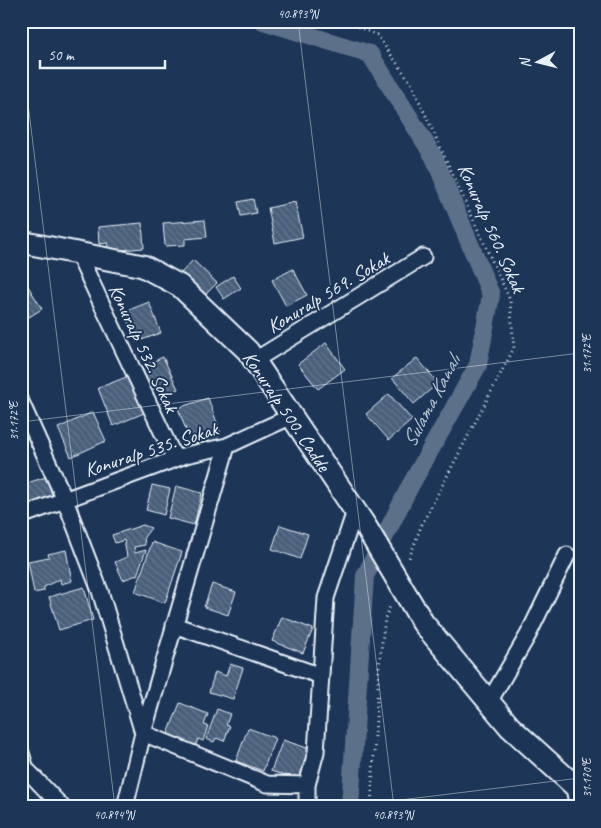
<svg xmlns="http://www.w3.org/2000/svg" width="601" height="828" font-family="Caveat,sans-serif">
<style>
.lines{fill:none;stroke-linecap:round;stroke-linejoin:round}
.canal{stroke:#5d7089;stroke-width:18}
.building{fill:url(#building-back-hatch);stroke:#e8f1f8}
.street-casing{stroke:#e8f1f8;stroke-width:19}
.secondary-casing{stroke:#e8f1f8;stroke-width:25}
.path{stroke:#e8f1f8;stroke-width:3;stroke-dasharray:1 4;stroke-linecap:butt}
.street{stroke:#1d3557;stroke-width:15}
.secondary{stroke:#1d3557;stroke-width:21}
.ticks{fill:none;stroke:#e8f1f8;stroke-width:1;stroke-opacity:0.45}
.labels{text-anchor:middle;stroke-width:4;stroke-linejoin:round;paint-order:stroke}
.street-label{font-size:20px;fill:#e8f1f8;stroke:#1d3557}
.water-label{font-size:21px;font-style:italic;fill:#b7c4d1;stroke:#1d3557}
.neatline{fill:none;stroke:#e8f1f8;stroke-width:2}
.ticks-label{font-size:12px;text-anchor:middle;fill:#e8f1f8}
</style>
<defs>
<pattern id="building-back-hatch" width="6" height="6" patternUnits="userSpaceOnUse" patternTransform="scale(1.25)"><rect width="6" height="6" fill="#495e7a"/><path d="M-1 5l2 2M0 0l6 6M5-1l2 2" fill="none" stroke="#63768e"/></pattern>
</defs>
<rect width="100%" height="100%" fill="#1d3557"/>
<filter id="ink" filterUnits="userSpaceOnUse"><feTurbulence type="fractalNoise" baseFrequency=".02" numOctaves="2"/><feDisplacementMap in="SourceGraphic" scale="10" xChannelSelector="R" yChannelSelector="G"/><feConvolveMatrix kernelMatrix="1 2 1 2 8 2 1 2 1" color-interpolation-filters="sRGB"/></filter>
<g filter="url(#ink)">
<g class="lines">
<path class="canal" d="M263 21 370 54 434 157 491 295 478 365 409 488 365 576 350 807"/>
</g>
<path class="building" d="M253 199 256 213 241 216 238 202Z
M295 202 303 237 275 243 268 208Z
M205 220 207 237 185 239V245L165 246 163 223Z
M142 223 144 248 107 251 108 243 99 244 98 227Z
M193 260 217 283 204 296 181 273Z
M293 269 307 295 286 306 272 280Z
M233 276 241 288 224 299 216 287Z
M23 278 42 309 21 322V279Z
M149 302 161 333 136 342 124 312Z
M326 343 345 369 318 389 298 364Z
M163 357 178 389 165 394 161 386 152 390 141 367Z
M417 358 438 383 414 404 392 378Z
M129 376 144 413 113 426 98 388Z
M389 394 412 420 389 440 366 414Z
M208 398 221 434 191 444 178 408Z
M93 412 106 441 71 457 58 428Z
M46 477 54 500 21 511V485Z
M152 485 170 489 164 515 146 510Z
M176 486 202 493 194 525 168 518Z
M143 525 151 528 144 537 145 545 134 547 135 553 146 550 137 575 123 580 115 562 127 557 124 540 115 543 112 535Z
M280 525 308 534 300 559 272 549Z
M152 542 182 552 165 603 135 592Z
M66 550 72 581 61 584 60 579 44 587V591L34 593 28 561 49 557 48 554Z
M212 584 236 592 228 615 204 607Z
M84 587 93 620 59 630 49 597Z
M282 617 313 629 303 653 272 641Z
M230 664 243 668 233 699 209 692 215 672 226 676Z
M180 703 208 714 204 725 208 726 203 741 198 739 194 750 166 739Z
M217 709 230 714 226 725 230 726 224 741 216 738 214 742 206 739Z
M248 728 275 738 263 771 236 761Z
M283 740 310 749 298 780 271 771Z"/>
<g class="lines">
<g class="street-casing">
<path id="street" d="M78 254 175 459
M255 360 423 257
M21 402 65 500 100 591 143 733 267 784 307 785 316 752 326 598 355 511
M21 516 186 455 227 446 292 416
M174 625 321 676
M489 702 528 635 567 555
M21 753 26 769 62 807
M307 785V807
M125 807 143 733 227 446"/>
</g>
<g class="secondary-casing">
<path id="secondary" d="M21 242 143 266 180 286 248 351 366 527 423 623 510 727 577 788 580 803"/>
</g>
<path class="path" d="M344 21 377 35 411 83 510 300 514 348 422 524 408 561
M371 807 379 666 385 618 391 604"/>
<use href="#street" class="street"/>
<use href="#secondary" class="secondary"/>
</g>
</g>
<path class="ticks" d="M298 21 394 807M577 21 580 42M21 47 115 807M21 422 580 353M343 807 580 778"/>
<g class="labels">
<g class="street-label">
<text transform="translate(492 228) rotate(66)" y="7">Konuralp 560. Sokak</text>
<text transform="translate(328 292) rotate(-31)" y="7">Konuralp 569. Sokak</text>
<text transform="translate(144 348) rotate(65)" y="7">Konuralp 532. Sokak</text>
<text transform="translate(287 411) rotate(56)" y="7">Konuralp 500. Cadde</text>
<text transform="translate(151 449) rotate(-18)" y="7">Konuralp 535. Sokak</text>
</g>
<g class="water-label">
<text transform="translate(431 401) rotate(-62)" y="7">Sulama Kanalı</text>
</g>
</g>
<rect width="601" height="828" fill="none" stroke="#1d3557" stroke-width="55"/>
<g transform="translate(538 62) rotate(263)" stroke="#1d3557" stroke-width="4" paint-order="stroke">
<path d="M0-4L9 19L0 12L-9 19Z" fill="#e8f1f8"/>
<text y="-8" font-size="14" font-weight="bold" text-anchor="middle" fill="#e8f1f8">N</text>
</g>
<path d="M40 60v8h125v-8" fill="none" stroke="#e8f1f8" stroke-width="2.5"/>
<text x="48" y="60" font-size="15" fill="#e8f1f8" stroke="#1d3557" stroke-width="4" paint-order="stroke">50 m</text>
<rect x="28" y="28" width="546" height="772" class="neatline"/>
<g class="ticks-label">
<text x="298" y="18">40.893°N</text>
<text transform="translate(587 354) rotate(-90)" y="4">31.172°E</text>
<text transform="translate(14 421) rotate(-90)" y="4">31.172°E</text>
<text transform="translate(587 778) rotate(-90)" y="4">31.170°E</text>
<text x="114" y="819">40.894°N</text>
<text x="393" y="819">40.893°N</text>
</g>
</svg>
